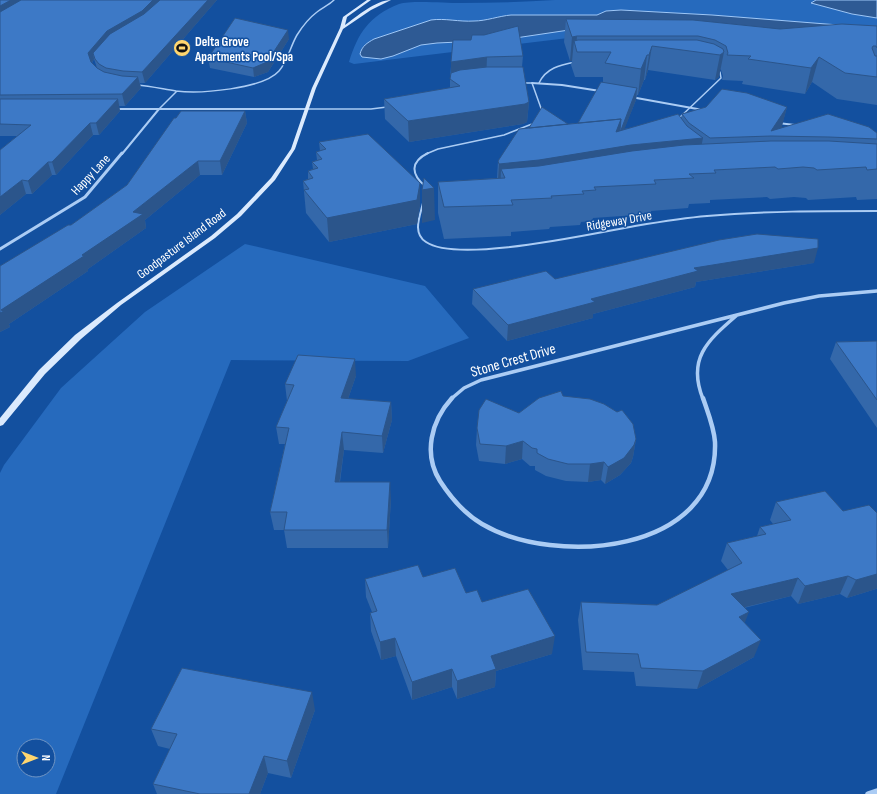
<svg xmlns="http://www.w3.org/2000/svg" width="877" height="794" font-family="'Sofia Sans Condensed',sans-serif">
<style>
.green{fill:#266abd;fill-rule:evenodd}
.water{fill:#2e5a94;stroke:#9ec7f7}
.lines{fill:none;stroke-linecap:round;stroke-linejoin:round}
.lane-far1{stroke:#abccf4;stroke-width:1.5}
.lane{stroke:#abccf4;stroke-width:2}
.street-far4{stroke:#abccf4;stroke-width:2}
.street-far3{stroke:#abccf4;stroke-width:3}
.street-far2{stroke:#abccf4;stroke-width:3.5}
.street-far1{stroke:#abccf4;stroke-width:4.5}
.street{stroke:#abccf4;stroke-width:5.5}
.secondary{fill:#dbeafd;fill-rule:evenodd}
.wall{fill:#3468aa;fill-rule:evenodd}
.shaded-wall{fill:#2b558b}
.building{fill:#3d79c6;stroke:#2b558b}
.labels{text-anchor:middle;stroke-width:3;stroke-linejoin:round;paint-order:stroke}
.far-poi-label{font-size:13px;font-weight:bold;fill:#fff;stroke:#13509f;text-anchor:start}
.far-street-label{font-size:13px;fill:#fff;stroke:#13509f}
.street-label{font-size:15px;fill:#fff;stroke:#13509f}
</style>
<rect width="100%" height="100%" fill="#13509f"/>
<path class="green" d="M555 0H816L811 3 852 14 877 18V49L585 36 354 64 349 62C358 33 369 16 399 4 411 0 445 3 460 3 492 3 523 2 555 0Z
M245 244 425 286 469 338 408 361 231 360 56 794H0V473L4 465 61 388 145 312ZM24 746H48V770H24Z"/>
<path class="water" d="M816 0H877V18L852 14 811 3Z
M621 10 712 15 877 28V33L569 30 502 40 437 43 421 45 393 56 381 59 362 57 360 54C362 46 367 43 374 39L431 20C445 18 459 22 474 21 486 21 499 16 511 15H597L606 11Z"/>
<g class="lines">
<path class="lane-far1" d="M522 83H532L542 111
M539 83C546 68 560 65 575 62
M137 85C150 86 163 89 176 91 200 94 263 89 279 71 288 61 290 47 297 35 302 27 309 18 317 12 322 8 329 5 334 0
M159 109 177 91
M307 109H371L387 107
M677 120 721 78 720 72 717 70
M426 154 438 149 504 135 532 124"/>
<path class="lane" d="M425 186C411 174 410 162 428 153
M423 203C420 216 412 233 426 242 458 264 594 233 635 226 659 222 683 218 707 216 764 211 820 211 877 211"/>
<path class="street-far4" d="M532 83 562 85 600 91
M631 97 703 110
M114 109H307
M778 123 795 125
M122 154 159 109"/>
<path class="street-far3" d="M0 249 85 197 122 153"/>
<path class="street-far2" d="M451 399 464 388 481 380 784 303 819 296 877 291
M703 399C687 359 707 341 736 316"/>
<path class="street-far1" d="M452 398C431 421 423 454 440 481 451 498 465 514 482 524 555 567 719 554 715 442 714 427 708 413 703 398"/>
<path class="street" d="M868 794 877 791"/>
<path class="secondary" d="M367 0H371L347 17 345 25C356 17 376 0 391 0L371 10 343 29 316 88 295 149 275 180 241 216 215 238 121 305 81 339 45 374 3 425 0 426V418L39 370 75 335 117 303 211 236 237 214 271 178 291 149 312 88 340 28 343 17Z"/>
</g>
<path class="wall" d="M0 0H217L145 83H140L141 88 125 106H119L120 111 99 135H93L56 175H52L32 194H26L0 215V150L17 136H0ZM94 59 97 68 92 63Z
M566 19 780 29 877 26V105L837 99 812 82 805 94 742 84 743 81 722 80 723 76 721 70 720 69 719 77 715 80 648 70 645 80H644L638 95H637L636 100 624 129 681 119 682 114 787 107 781 128 877 133V199L857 200 856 197 808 200 806 198 794 197 770 199 767 197 710 200V203L689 204 688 208 651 211V214L593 218 592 221 581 222 580 225 550 227 549 229 511 232V236L444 239 438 213V182L497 178 498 161 568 124 578 123 603 82V77H575L571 65 572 61H570L564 42Z
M289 39 268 72 254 77 210 68 208 58Z
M453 40 523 56 522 67 529 102 527 122 523 124 409 142 385 119 384 99 450 88V79Z
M245 111 247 123 222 175H200L145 220 146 228 88 269V271L9 324 10 327 0 332V266L71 225 127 185 176 118Z
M319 142 420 183V206L417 224 329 242 306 213 303 181 308 179V171L313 169 312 162 317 160 316 152 320 151Z
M814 263 696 282 695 287 593 314V318L507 341 472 304 473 289 555 279Z
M877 341V428L830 359 836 342Z
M356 376 348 399 391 402 392 420 383 453 344 450 340 482 391 499 388 548H287L284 530H274L270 512 285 444H279L276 427 287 401 285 384Z
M563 396 636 439 633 457 631 463 620 475 605 484 601 480 588 482 566 481 546 476 535 470V466H530L522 459 505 464 479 461 476 445 477 428Z
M776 502 843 511 877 513V588L876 589 847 598 840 594 798 604 791 596 744 608 745 623 754 657 697 689 636 686 634 672 583 670 578 620 581 602 657 605 728 570 721 561 727 543 757 536 760 527 773 524 770 520Z
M423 577 466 593 482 602 552 654 496 671 495 687 457 699 452 687 412 700 396 656 381 660 371 631 370 613 372 612 366 597 365 579Z
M315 710 291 778 268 773 260 794H157L153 784 170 749 158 746 151 729Z"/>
<path class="shaded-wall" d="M11 0H23L0 17V6Z
M153 0H175L93 53 94 59 91 64 88 53 107 31Z
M208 0H217L145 83 142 72Z
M288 30 289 39 268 72 254 77 253 68Z
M577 36 576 48 574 41 572 61H570L572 37Z
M652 46 648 70 645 80 649 55Z
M724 52 719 77 715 80 720 55Z
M647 55 644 80 638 95 641 69Z
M487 57 486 82 451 79V62Z
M819 57 812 82 805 94 811 68Z
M138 77 141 88 125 106 122 94Z
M637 88 636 100 619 143 631 145 703 138 697 168 505 178 501 169 500 194 497 195 499 164 621 119Z
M118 99 120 111 99 135 96 123Z
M529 102 527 122 523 124 409 142 408 121Z
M787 107 780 134 771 131Z
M245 111 247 123 222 175 220 161Z
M90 123 93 135 56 175 52 162Z
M198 161 200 175 145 220 146 228 88 269V271L9 324 10 327 0 332V313L1 310 133 212Z
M48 162 52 175 32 194 28 181Z
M22 180 26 194 0 215V197Z
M420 183V206L417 224 329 242 327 218Z
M434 188 435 220 422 223V190Z
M818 248 814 263 696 282 695 287 593 314V318L507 341 508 325 591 299 694 268Z
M355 359 356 376 342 416 341 398Z
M391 402 392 420 383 453 382 436Z
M342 432 344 450 337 499 335 482Z
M636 439 633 457 631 463 620 475 605 484 608 467Z
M523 441 522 459 505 464 506 446Z
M604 462 601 480 588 482 590 464Z
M390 482 391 499 388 548 387 530Z
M877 574V588L876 589 847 598 856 580Z
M848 576 840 594 798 604 805 586Z
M798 578 791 596 725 612 731 594Z
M749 612 742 630 739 617Z
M555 636 552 654 496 671 495 687 457 699V681L491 656Z
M395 638 396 656 381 660 380 642Z
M761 640 754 657 697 689 703 671Z
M452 669V687L412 700V682Z
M312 692 315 710 291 778 287 761Z
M264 756 268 773 260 794H249Z"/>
<path class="building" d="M0 0H11L0 6Z
M21 0H153L142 11 107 31 88 53 91 62 97 68 104 72 122 76 138 77 122 94 0 95V12Z
M160 0H208L142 72 123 71 106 68 99 64 95 59 93 53 110 34 144 14Z
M235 18 288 30 267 62 253 68 208 58Z
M566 19 693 20 780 29 842 24 877 26V48L876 46H873L872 48 875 56H877V77L845 73 819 57 811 68 748 59 751 56 727 55 728 53 726 46 715 40 698 36H577L572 37Z
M518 26 523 56 487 57 451 62 453 40H471L472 35H484Z
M578 40H697L714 44 723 49 724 52 720 55 652 46 649 55H647L641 69 605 63 611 52H577L574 41Z
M487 67H523L529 102 525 104 408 121 384 99 460 86 450 79 451 73 460 70Z
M601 82 637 88 621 130 620 131 621 119 578 123Z
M722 89 747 93 787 107 771 131 828 114 869 127 877 133V139L829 137 771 136 710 138 689 123 682 114 706 107Z
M0 99H118L96 123H90L52 162H48L28 181 22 180 0 197V150L31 125 0 124Z
M542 107 568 124 529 128Z
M181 111H245L220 161H198L133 212 143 214 82 255 84 256 1 310 4 311 0 313V266L68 225H71L127 185 174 118H176Z
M678 114 687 126 703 138 631 145 539 160 499 164 498 161 519 129 621 119 616 132Z
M368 134 420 183 417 200 327 218 304 190 309 189 303 181 313 178 308 171 318 168 312 162 322 159 316 152 326 149 319 142Z
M771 141H829L877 144V169L867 170 866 167 817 170 814 168 803 167 778 169 775 167 714 170 716 173 689 174 694 178 654 180 656 184 594 187 596 190 582 191 584 194 551 196 552 198 511 200 513 205 444 207 438 182 505 178 501 169 539 166 632 151 684 145Z
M424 178 434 188 422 190Z
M757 234 818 239V248L694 268 698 271 591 299 595 302 508 325 473 289 546 271 555 279 719 240Z
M877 341V400L836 342Z
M298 355 355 359 341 398 391 402 382 436 342 432 335 482H390L387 530H284L287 512H270L289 428 276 427 294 385 285 384Z
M561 391 563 396 590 399 604 404 617 412 622 410 633 424 636 439 634 445 624 458 608 467 604 462 590 464H568L548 459 537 453V449L532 448 523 441 506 446 480 444 477 428 479 410 486 399 519 413 539 398Z
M825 491 843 511 869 505 877 513V574L856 580 848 576 805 586 798 578 731 594 749 612 739 617 761 640 703 671 641 668 638 654 586 652 581 602 657 605 742 563 727 543 766 534 760 527 791 520 776 502Z
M418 565 423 577 455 568 466 593 477 590 482 602 528 589 555 636 491 656 496 669 457 681 452 669 412 682 395 638 380 642 370 613 377 611 365 579Z
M182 668 312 692 287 761 264 756 249 794H200L153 784 177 734 151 729Z"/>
<defs>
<g id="stadium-disc" transform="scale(0.9)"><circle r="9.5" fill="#ffd66f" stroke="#13509f"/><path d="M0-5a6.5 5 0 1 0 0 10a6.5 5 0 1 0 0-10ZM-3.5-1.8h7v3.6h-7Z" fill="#111"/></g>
</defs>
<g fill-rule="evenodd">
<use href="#stadium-disc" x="182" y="48"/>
</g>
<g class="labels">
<g class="far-poi-label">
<text x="195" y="46">Delta Grove<tspan x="195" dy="15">Apartments Pool/Spa</tspan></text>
</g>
<g class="far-street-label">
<text transform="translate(90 174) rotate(-47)" y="5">Happy Lane</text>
<text transform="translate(619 220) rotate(-10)" y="5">Ridgeway Drive</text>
<text transform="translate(181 243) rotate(-37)" y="5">Goodpasture Island Road</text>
</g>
<g class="street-label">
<text transform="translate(513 360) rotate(-16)" y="5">Stone Crest Drive</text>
</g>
</g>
<g transform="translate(36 758) rotate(90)"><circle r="19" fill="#13509f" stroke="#7196c5"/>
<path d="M0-3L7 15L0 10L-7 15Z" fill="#ffd66f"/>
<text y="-6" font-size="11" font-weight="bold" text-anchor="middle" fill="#ffffff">N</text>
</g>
</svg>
